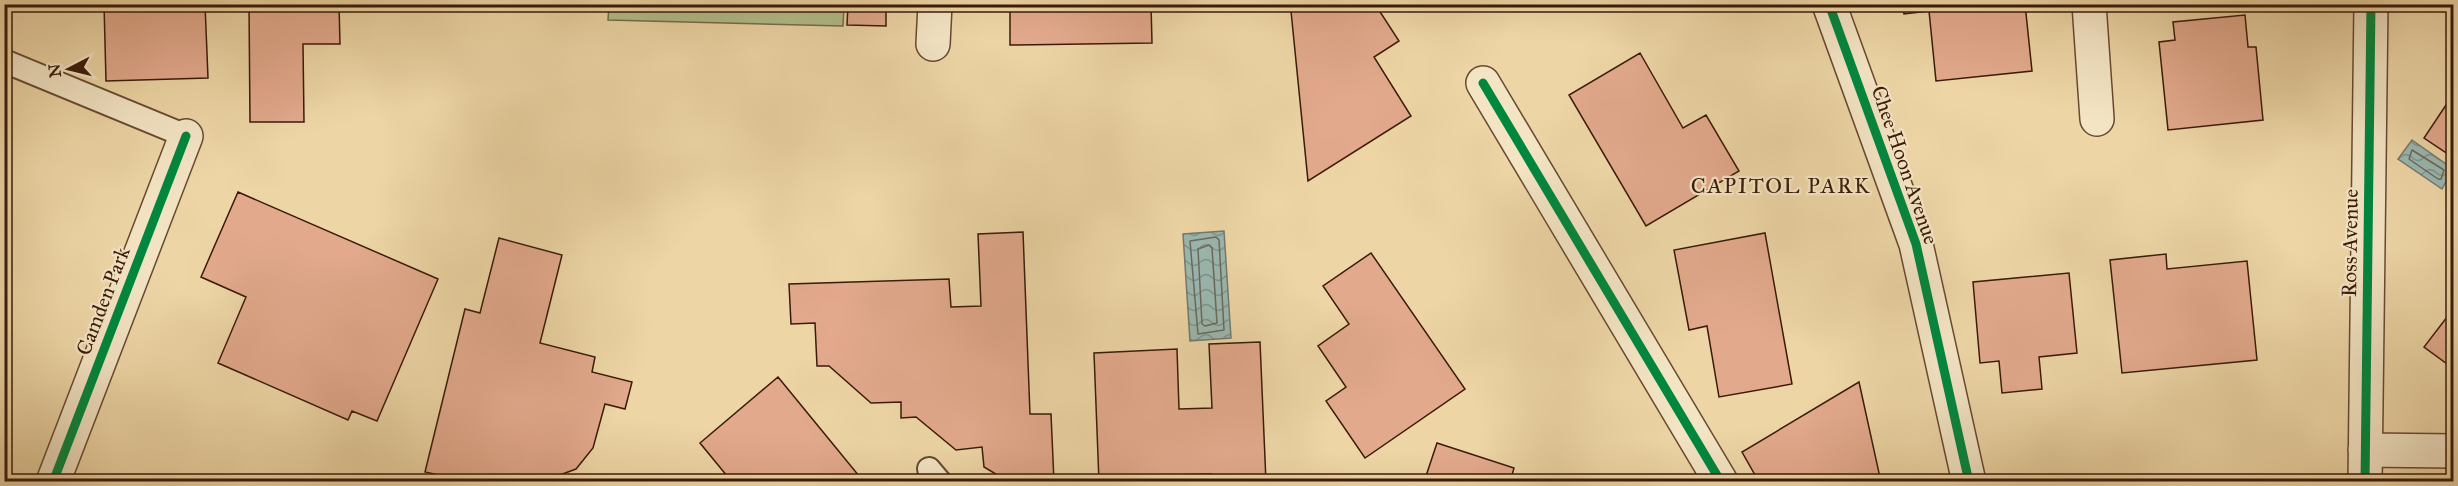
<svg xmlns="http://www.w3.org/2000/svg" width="2458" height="486" font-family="'IM FELL Great Primer',serif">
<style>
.pitch{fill:#b2be8b;stroke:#766c4a;stroke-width:1.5}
.water{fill:url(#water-waves);stroke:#74796d;stroke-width:1.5}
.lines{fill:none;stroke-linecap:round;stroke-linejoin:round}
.shore{stroke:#6a695c;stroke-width:1.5}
.building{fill:#e2a98c;stroke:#3a1b09;stroke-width:1.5}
.lane-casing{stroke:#674a30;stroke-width:26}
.street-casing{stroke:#674a30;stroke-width:36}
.lane{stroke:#f3e4c4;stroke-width:22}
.street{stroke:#f3e4c4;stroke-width:33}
.cycleway-casing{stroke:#f3e4c4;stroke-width:13}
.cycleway{stroke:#00873e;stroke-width:9}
.labels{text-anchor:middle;stroke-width:4.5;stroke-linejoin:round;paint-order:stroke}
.street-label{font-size:21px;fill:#3a1b09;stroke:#f3e4c4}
.neighbourhood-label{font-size:22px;letter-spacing:1.5px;fill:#3a1b09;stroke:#f3e4c4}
</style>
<defs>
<pattern id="water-waves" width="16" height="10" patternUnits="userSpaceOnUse" patternTransform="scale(1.5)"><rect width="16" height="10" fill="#9bb7af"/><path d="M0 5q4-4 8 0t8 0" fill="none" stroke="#7f948d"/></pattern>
</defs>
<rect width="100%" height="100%" fill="#edd5a5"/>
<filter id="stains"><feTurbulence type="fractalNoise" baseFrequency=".00333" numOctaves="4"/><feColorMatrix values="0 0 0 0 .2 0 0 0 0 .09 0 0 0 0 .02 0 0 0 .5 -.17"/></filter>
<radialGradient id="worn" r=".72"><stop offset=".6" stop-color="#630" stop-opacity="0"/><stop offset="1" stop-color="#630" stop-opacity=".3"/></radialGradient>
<path class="pitch" d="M609 5H844L843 26 608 20Z"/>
<path class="water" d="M2412 140 2453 169 2442 189 2398 159Z
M1224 231 1231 338 1190 341 1183 234Z"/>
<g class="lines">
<path class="shore" d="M2412 150 2444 170 2441 179H2438L2409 159Z
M1216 237 1219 240 1224 330 1198 334 1190 241Z
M1209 245 1212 248 1217 323 1205 326 1202 324 1198 249Z"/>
</g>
<path class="building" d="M4 4H82V7L4 8Z
M104 4H205L208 78 106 81Z
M249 4H339L340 44H303L304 122H250Z
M848 4H886V26L847 25Z
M1010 4H1151L1152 43 1010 45Z
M1301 4H1375L1399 41 1374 57 1411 116 1308 181 1291 11Z
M1903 4H2025L2032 71 1936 81 1929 11 1904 14Z
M2245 15 2248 47H2256L2263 120 2168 130 2159 42 2175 40 2173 22Z
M1640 53 1683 128 1706 115 1739 171 1646 226 1569 95Z
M2454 93V158L2424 138Z
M238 192 438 279 377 421 352 411 348 420 218 363 246 297 201 277Z
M1023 232 1030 414H1051L1054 482H1009L984 467 982 447 956 450 916 417 901 418V402L871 403 829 366H817L815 323 791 324 789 284 949 279 951 307 981 306 978 234Z
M1765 233 1792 384 1719 397 1707 326 1689 330 1674 250Z
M499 238 562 255 540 343 595 357 592 372 632 382 625 409 605 404 593 448 576 469 541 482 518 478 517 482H447L448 477 425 472 465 309 480 313Z
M1371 253 1465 389 1365 458 1326 401 1346 387 1318 346 1349 324 1323 286Z
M2166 254 2167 269 2247 261 2257 360 2122 373 2110 260Z
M2069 273 2077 353 2039 357 2042 389 2002 393 1999 361 1980 363 1973 282Z
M2454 308V369L2424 347Z
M1260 342 1266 482H1211V474L1169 475V482H1099L1094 353 1177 349 1179 409 1212 408 1209 344Z
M778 377 864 482H732L700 443Z
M1859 382 1881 482H1759L1742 452Z
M1437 443 1514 468 1510 482H1424Z"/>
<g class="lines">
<g class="lane-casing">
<path id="lane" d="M4 61 186 136
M929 469 940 482"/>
</g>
<g class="street-casing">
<path id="street" d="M1829 4 1916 244 1969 482
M2089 4 2097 119
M933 44 935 4
M1483 83 1721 482
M2365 450 2454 451
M53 482 186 136
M2365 482 2371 4"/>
</g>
<use href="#lane" class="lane"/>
<use href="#street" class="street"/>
<g class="cycleway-casing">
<path id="cycleway" d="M1829 4 1916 244 1969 482
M1483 83 1721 482
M53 482 186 136
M2365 482 2371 4"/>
</g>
<use href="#cycleway" class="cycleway"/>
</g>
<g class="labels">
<g class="street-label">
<text transform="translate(1905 165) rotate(71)" y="7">Chee Hoon Avenue</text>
<text transform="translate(2350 243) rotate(-89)" y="7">Ross Avenue</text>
<text transform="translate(103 301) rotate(-69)" y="7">Camden Park</text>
</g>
<g class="neighbourhood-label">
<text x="1781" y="193">CAPITOL PARK</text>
</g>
</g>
<rect width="2458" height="486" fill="none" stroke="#edd5a5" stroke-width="24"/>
<rect x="6" y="6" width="2446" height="474" fill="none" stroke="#3a1b09" stroke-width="3"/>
<rect x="12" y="12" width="2434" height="462" fill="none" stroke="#3a1b09" stroke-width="1.5"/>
<g transform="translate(69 69) rotate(263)" stroke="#f3e4c4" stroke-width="4.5" paint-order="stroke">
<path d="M0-4.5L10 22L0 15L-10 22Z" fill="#3a1b09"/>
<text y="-9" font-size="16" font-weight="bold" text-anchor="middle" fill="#3a1b09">N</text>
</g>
<rect width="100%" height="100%" filter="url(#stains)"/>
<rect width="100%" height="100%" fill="url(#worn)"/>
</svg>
